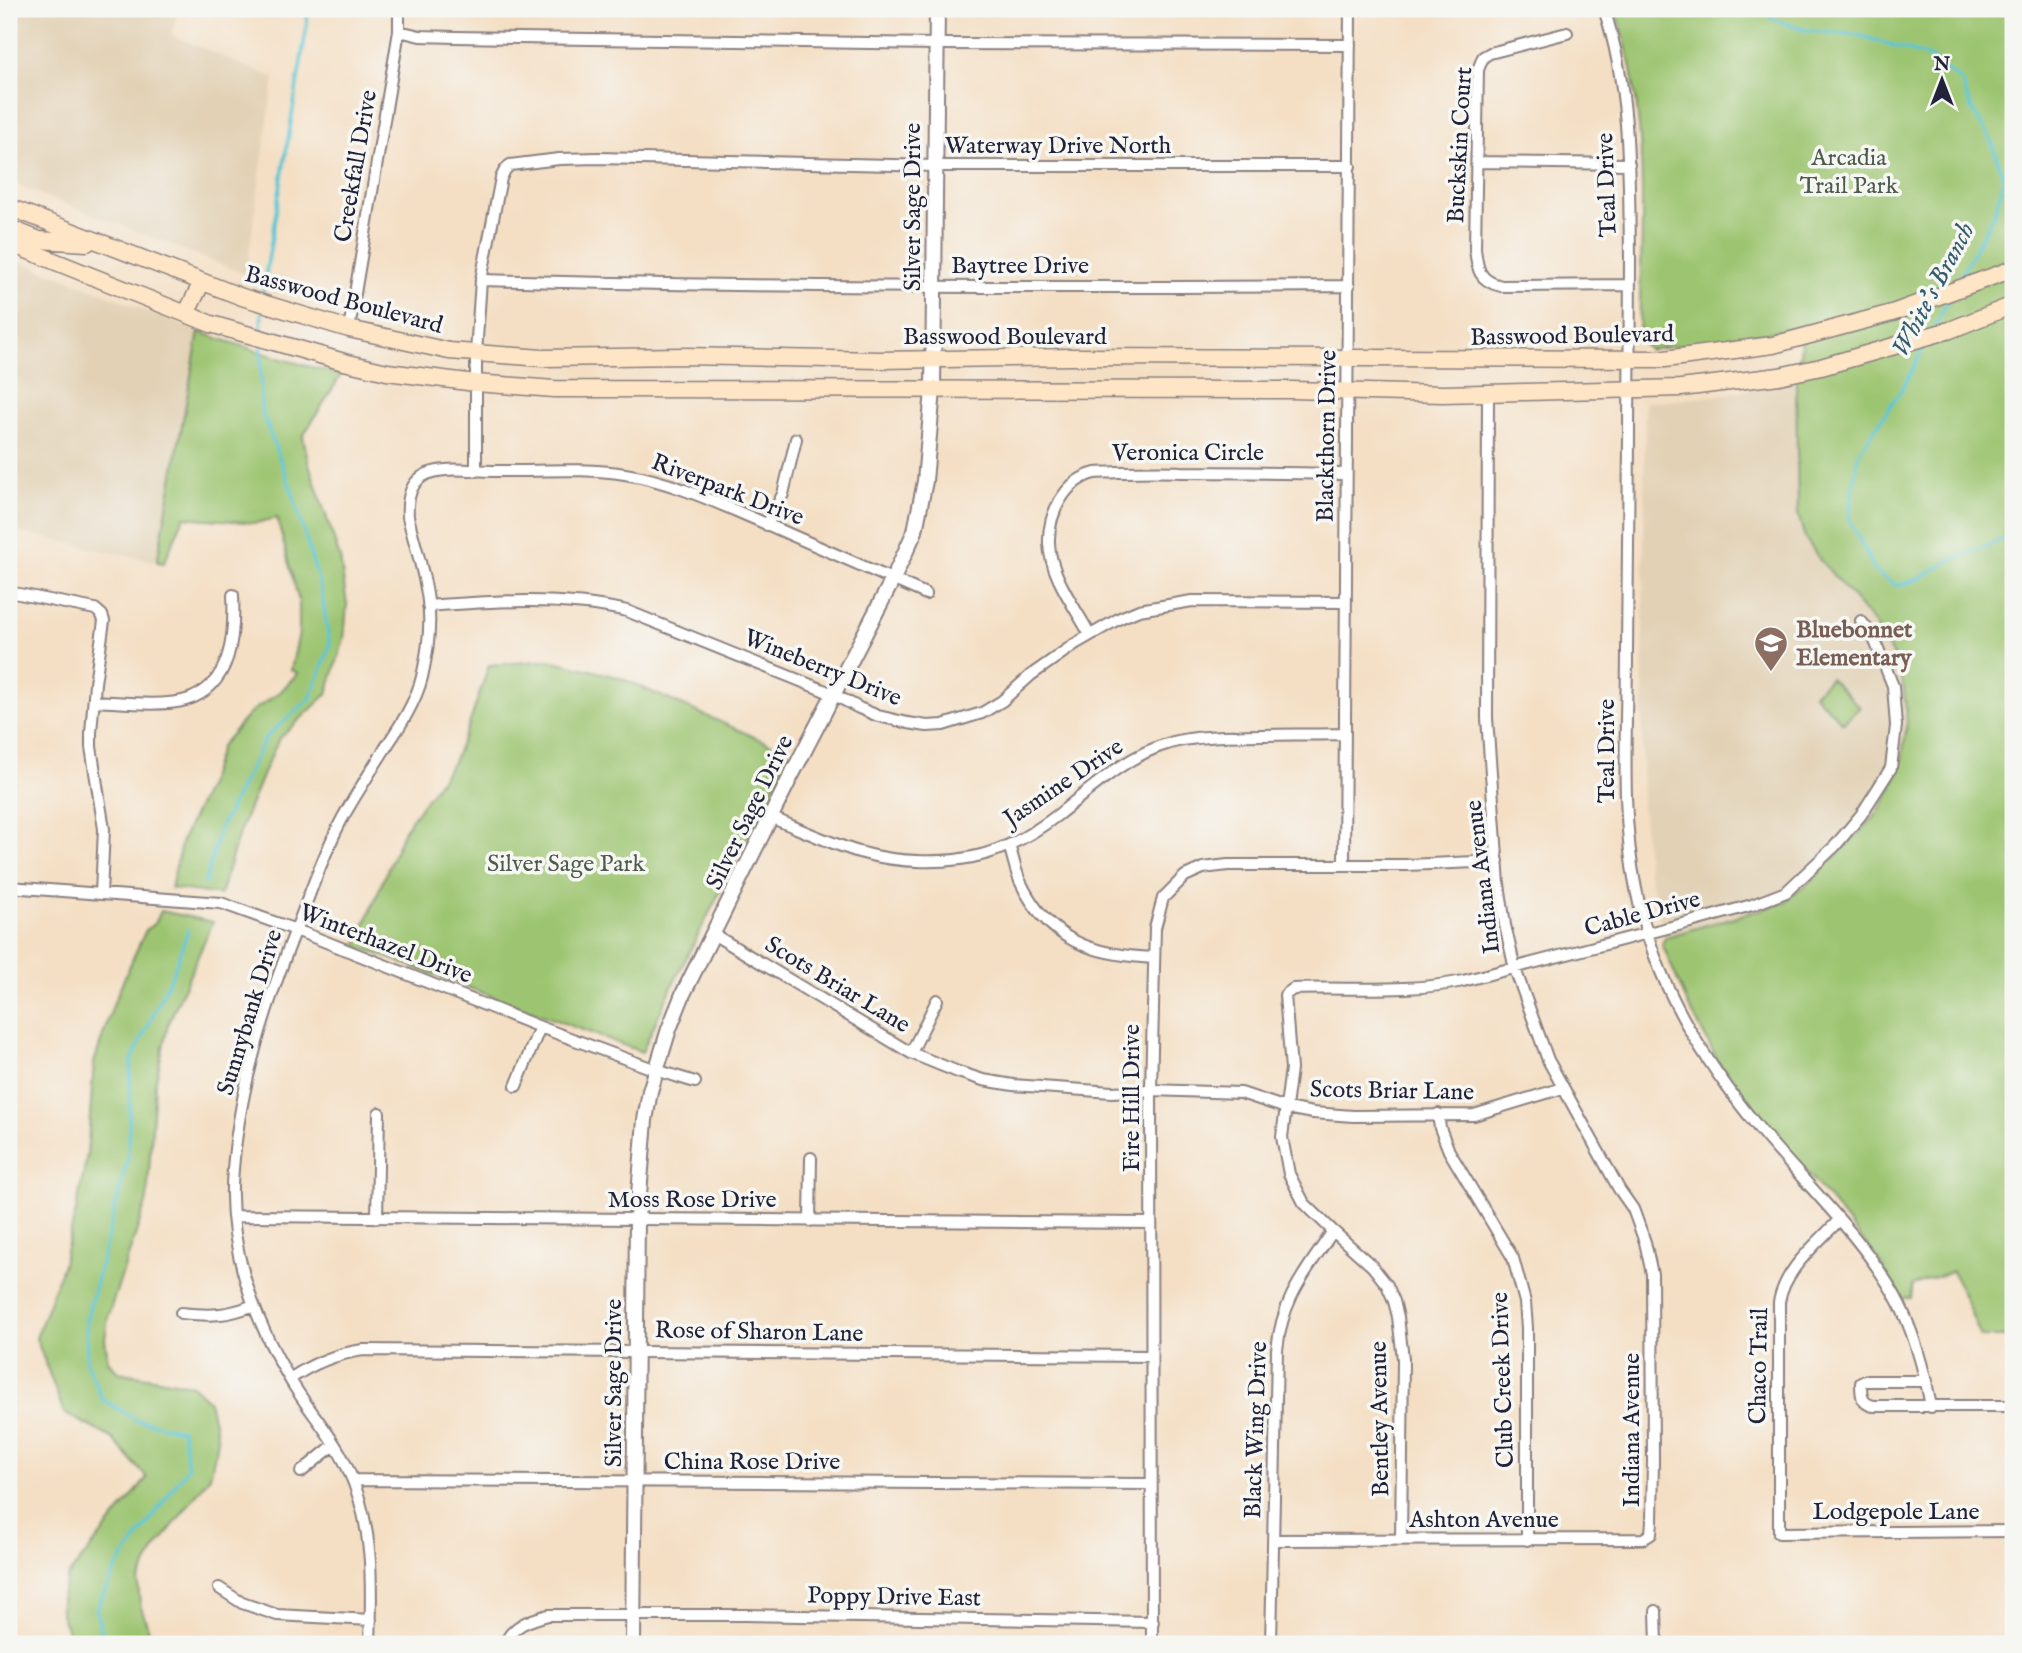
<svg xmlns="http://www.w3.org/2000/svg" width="2022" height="1653" font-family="'IM FELL English',serif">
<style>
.built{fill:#e2d1b5}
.green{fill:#9dc571;stroke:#607456;stroke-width:2}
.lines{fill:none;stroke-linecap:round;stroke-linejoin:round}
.stream{stroke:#59c5d3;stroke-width:3.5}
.minor-casing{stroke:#8b8080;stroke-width:14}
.tertiary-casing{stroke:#8b8080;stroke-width:18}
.secondary-casing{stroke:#8b8080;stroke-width:19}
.minor{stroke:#fff;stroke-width:10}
.tertiary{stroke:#fff;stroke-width:14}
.secondary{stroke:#fee5c5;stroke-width:16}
.labels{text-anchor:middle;stroke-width:7;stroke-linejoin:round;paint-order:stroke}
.street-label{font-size:24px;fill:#22223b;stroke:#f6f6f2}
.park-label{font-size:24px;fill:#4d5b4e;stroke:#f6f6f2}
.education-label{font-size:24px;font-weight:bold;fill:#785e54;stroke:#f6f6f2;text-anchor:start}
.water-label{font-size:26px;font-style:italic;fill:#355b70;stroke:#f6f6f2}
</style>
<rect width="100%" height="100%" fill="#f6f6f2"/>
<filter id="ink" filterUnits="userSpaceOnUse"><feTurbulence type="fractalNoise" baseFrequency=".0143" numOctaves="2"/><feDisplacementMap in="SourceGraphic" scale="14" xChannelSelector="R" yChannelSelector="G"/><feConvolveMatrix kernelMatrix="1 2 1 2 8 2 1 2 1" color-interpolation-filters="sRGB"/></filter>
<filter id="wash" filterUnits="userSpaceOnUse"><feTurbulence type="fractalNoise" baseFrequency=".00686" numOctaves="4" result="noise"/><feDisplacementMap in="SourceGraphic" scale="28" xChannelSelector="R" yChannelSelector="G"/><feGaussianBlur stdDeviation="1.57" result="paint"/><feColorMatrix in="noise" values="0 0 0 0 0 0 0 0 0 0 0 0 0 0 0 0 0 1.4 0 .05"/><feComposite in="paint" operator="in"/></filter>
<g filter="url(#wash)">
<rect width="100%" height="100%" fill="#f4dfc4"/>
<path class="built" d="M9 9H178L171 35 274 78 246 274 9 182Z
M9 258 70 280 199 332 157 562 9 530Z
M1796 382 1798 514 1805 538 1820 560 1874 622 1894 658 1904 689 1907 723 1902 758 1891 790 1874 818 1811 881 1783 903 1665 937 1648 871 1642 806 1645 403 1714 396Z"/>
<path class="green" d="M1615 9H2013V1337H1981L1953 1271 1913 1285 1911 1298H1902L1875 1256 1719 1063 1689 1007 1662 944 1665 937 1783 903 1811 881 1874 818 1891 790 1902 758 1907 723 1904 689 1894 658 1874 622 1820 560 1805 538 1798 514 1796 382 1804 327 1650 350 1639 340C1641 229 1652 115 1615 9Z
M199 332 282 359 341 375 303 436 308 461 340 558 347 604 344 639 327 694 279 739 264 771 239 833 220 895 171 888 182 840 208 785 221 746 251 712 280 692 298 673 291 670 299 633V602L277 518 256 523 184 517 164 563 157 562Z
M550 660 618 677 791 753 675 980 642 1052 356 946 404 830 453 762 470 722 489 665Z
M1830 678 1860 707 1843 723 1814 694Z
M161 911 213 922 168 1024 155 1085 147 1200 108 1316 105 1339 108 1361 118 1372 192 1385 209 1401 218 1440 210 1476 154 1551 138 1582 140 1604 149 1631 161 1644H73L61 1614V1599L68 1576 147 1478 112 1438 64 1413 36 1338 62 1267 76 1211 87 1155 94 1063 114 1002 133 958 146 930 156 922Z"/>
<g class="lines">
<path class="stream" d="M1758 9 1775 20 1809 31 1858 35 1931 57 1962 82 1971 108 1991 140 2004 180 1995 211 1957 283
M262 297 307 25V9
M1933 330 1949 299
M261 332 262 308
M1926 343 1903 387 1858 454 1849 518 1875 571 1897 586 1919 579 1947 562 2013 535
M205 884 219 830 266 737 310 699 330 646 321 590 292 491 261 410V343
M120 1644 102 1634 96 1609 117 1567 188 1467 182 1430 136 1420 102 1399 87 1364 86 1321 128 1158 131 1062 174 970 188 930"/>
</g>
</g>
<g filter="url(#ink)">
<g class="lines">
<g class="minor-casing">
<path id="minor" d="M1604 9C1631 90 1629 177 1630 261 1630 391 1628 520 1627 650 1627 729 1620 811 1636 889 1654 983 1702 1059 1762 1132 1806 1185 1859 1233 1894 1294 1912 1325 1925 1372 1931 1407
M399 31 420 36 455 37 936 44 1350 45
M1567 33 1490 53 1483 57 1478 70 1475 248C1477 269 1479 281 1501 286L1630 285
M1477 162 1629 164
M481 280C770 288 1060 288 1349 286
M349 329 399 31V9
M476 471V353L481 280 501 178 505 170 510 165 559 159 598 158 936 166H1350
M767 525 783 494 796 439
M9 592 95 609 102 615 104 621 95 683 91 733V747L104 829 101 894
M428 606C495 601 561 596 627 611L833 694 859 708 878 716 908 723 927 726 943 725 982 713 1002 701 1031 675 1075 644 1120 618 1139 610 1192 601 1345 602
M1090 635C1075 607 1050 575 1049 543 1048 514 1065 480 1095 473 1102 472 1110 473 1117 472 1138 472 1159 471 1181 472 1236 472 1291 473 1346 474
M94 701C120 702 162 707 186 700 232 686 235 634 233 595
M770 817C800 829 829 843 859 852 897 863 947 865 985 854 1012 846 1037 831 1059 814 1093 787 1127 755 1170 743 1187 738 1205 737 1223 736 1263 734 1304 735 1345 734
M1009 845C1013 857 1015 870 1020 881 1048 941 1092 955 1154 958
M1344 864 1350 9
M9 887 221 903 296 930 540 1027 656 1070 695 1082
M713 934 911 1053 958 1072 983 1080 1013 1085 1112 1092 1151 1090 1241 1093 1286 1108 1313 1113 1353 1116 1474 1115 1563 1088
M911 1053 937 1000
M516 1086 540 1027
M1438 1114 1440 1128 1449 1151 1513 1258 1525 1302 1527 1328V1540
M233 1216 1151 1223
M377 1218 379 1113
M1839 1220C1817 1244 1785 1268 1779 1302V1533L2013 1531
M810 1221 811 1158
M181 1313C210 1316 227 1316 254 1305
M290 1379C313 1363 335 1354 363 1350L1151 1356
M1927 1381H1865L1861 1383C1861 1395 1861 1404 1874 1406H2013
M301 1472 334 1445
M353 1480 1150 1484
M1273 1540 1643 1539 1651 1534 1652 1521 1653 1460 1652 1274 1645 1242 1633 1209 1619 1189 1548 1060 1515 969 1505 925 1499 884 1487 718 1488 393
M1401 1540 1403 1359 1398 1317 1394 1301 1387 1285 1372 1266 1333 1231 1304 1203 1289 1174 1282 1137 1291 1069 1285 995 1293 989C1350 987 1407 993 1463 981L1702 919 1752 905 1786 892 1835 846 1861 815 1891 768 1896 726 1893 686 1873 636 1861 621
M219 1588 242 1603 277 1615 371 1620
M1656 1611 1657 1644
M370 1644C372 1583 374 1523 347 1467 333 1436 308 1410 291 1381 253 1319 226 1242 233 1169 240 1082 268 999 300 919 313 885 325 851 342 819 356 794 371 771 386 747 400 726 416 702 422 677 428 651 432 620 427 594 423 568 414 542 408 517 404 459 451 470 492 471 536 472 581 467 625 474 670 481 713 501 755 519 812 544 869 569 926 594
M505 1644C512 1625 530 1620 548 1615H745L1153 1622
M1152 1644 1151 1090 1155 928 1163 898 1185 876 1203 868 1228 865H1407L1498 861
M1271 1644 1277 1350C1282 1298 1305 1273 1333 1231"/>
</g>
<g class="tertiary-casing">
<path id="tertiary" d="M633 1644 637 1219 645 1120 650 1091 669 1029 683 994 789 780 893 579 915 531 925 481 933 390 937 9"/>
</g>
<g class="secondary-casing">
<path id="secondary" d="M9 207 242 297 349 329 449 351 542 358 683 356 879 360 1073 357 1665 359 1773 345 1892 313 2013 269
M9 228 39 240 87 243
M9 243 211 324 344 362 387 372 476 383 554 389 1292 390 1443 394 1681 388 1779 376 1821 367 1950 330 2013 305
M186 314 202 282"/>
</g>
<use href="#minor" class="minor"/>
<use href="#tertiary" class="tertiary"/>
<use href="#secondary" class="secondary"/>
</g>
</g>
<defs>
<g id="school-pin" transform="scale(1.75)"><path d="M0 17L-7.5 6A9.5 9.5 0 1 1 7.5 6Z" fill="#8d6e63" stroke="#f6f6f2"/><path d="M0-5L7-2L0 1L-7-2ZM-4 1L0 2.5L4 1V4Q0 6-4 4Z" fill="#fff"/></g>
</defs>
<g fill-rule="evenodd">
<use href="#school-pin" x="1771" y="643"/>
</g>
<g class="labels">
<g class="street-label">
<text x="1058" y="153">Waterway Drive North</text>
<text transform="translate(1459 145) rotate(-87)" y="8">Buckskin Court</text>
<text transform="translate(355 166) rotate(-80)" y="8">Creekfall Drive</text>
<text transform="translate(1606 185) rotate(-92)" y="8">Teal Drive</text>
<text transform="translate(912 207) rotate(-90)" y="8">Silver Sage Drive</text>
<text x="1020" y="273">Baytree Drive</text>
<text transform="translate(344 299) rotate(15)" y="8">Basswood Boulevard</text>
<text transform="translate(1572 335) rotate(-1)" y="8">Basswood Boulevard</text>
<text x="1005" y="344">Basswood Boulevard</text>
<text transform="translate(1326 436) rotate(-89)" y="8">Blackthorn Drive</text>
<text x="1188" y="460">Veronica Circle</text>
<text transform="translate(728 489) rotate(21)" y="8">Riverpark Drive</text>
<text transform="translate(823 667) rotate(22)" y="8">Wineberry Drive</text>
<text transform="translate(1606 751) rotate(-90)" y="8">Teal Drive</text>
<text transform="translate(1063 782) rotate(-34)" y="8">Jasmine Drive</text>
<text transform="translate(749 812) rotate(-64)" y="8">Silver Sage Drive</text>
<text transform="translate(1482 877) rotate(-97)" y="8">Indiana Avenue</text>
<text transform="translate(1642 913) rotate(-15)" y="8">Cable Drive</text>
<text transform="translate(386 943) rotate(21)" y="8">Winterhazel Drive</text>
<text transform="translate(838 984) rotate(31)" y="8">Scots Briar Lane</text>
<text transform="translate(249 1012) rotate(-73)" y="8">Sunnybank Drive</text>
<text transform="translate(1392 1090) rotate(1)" y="8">Scots Briar Lane</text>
<text transform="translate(1131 1098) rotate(-90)" y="8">Fire Hill Drive</text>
<text x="692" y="1207">Moss Rose Drive</text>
<text transform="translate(759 1331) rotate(1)" y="8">Rose of Sharon Lane</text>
<text transform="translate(1758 1366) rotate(-89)" y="8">Chaco Trail</text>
<text transform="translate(1502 1380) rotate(-92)" y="8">Club Creek Drive</text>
<text transform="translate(613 1383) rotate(-90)" y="8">Silver Sage Drive</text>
<text transform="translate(1379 1419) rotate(-91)" y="8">Bentley Avenue</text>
<text transform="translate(1255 1430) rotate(-88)" y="8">Black Wing Drive</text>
<text transform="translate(1631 1430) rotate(-90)" y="8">Indiana Avenue</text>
<text x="752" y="1469">China Rose Drive</text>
<text x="1896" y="1519">Lodgepole Lane</text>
<text x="1484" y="1527">Ashton Avenue</text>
<text transform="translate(894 1596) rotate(1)" y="8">Poppy Drive East</text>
</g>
<g class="park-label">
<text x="1849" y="165">Arcadia<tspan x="1849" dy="28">Trail Park</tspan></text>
<text x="566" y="871">Silver Sage Park</text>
</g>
<g class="education-label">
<text x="1796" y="637">Bluebonnet<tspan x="1796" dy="28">Elementary</tspan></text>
</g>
<g class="water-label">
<text transform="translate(1932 289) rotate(-62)" y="9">White's Branch</text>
</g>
</g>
<rect width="2022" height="1653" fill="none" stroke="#f6f6f2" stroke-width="35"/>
<g transform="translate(1942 80)" stroke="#f6f6f2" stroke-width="5" paint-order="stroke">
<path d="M0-5L12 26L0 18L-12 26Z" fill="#22223b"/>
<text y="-10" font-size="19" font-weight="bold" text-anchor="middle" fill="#22223b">N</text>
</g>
</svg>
